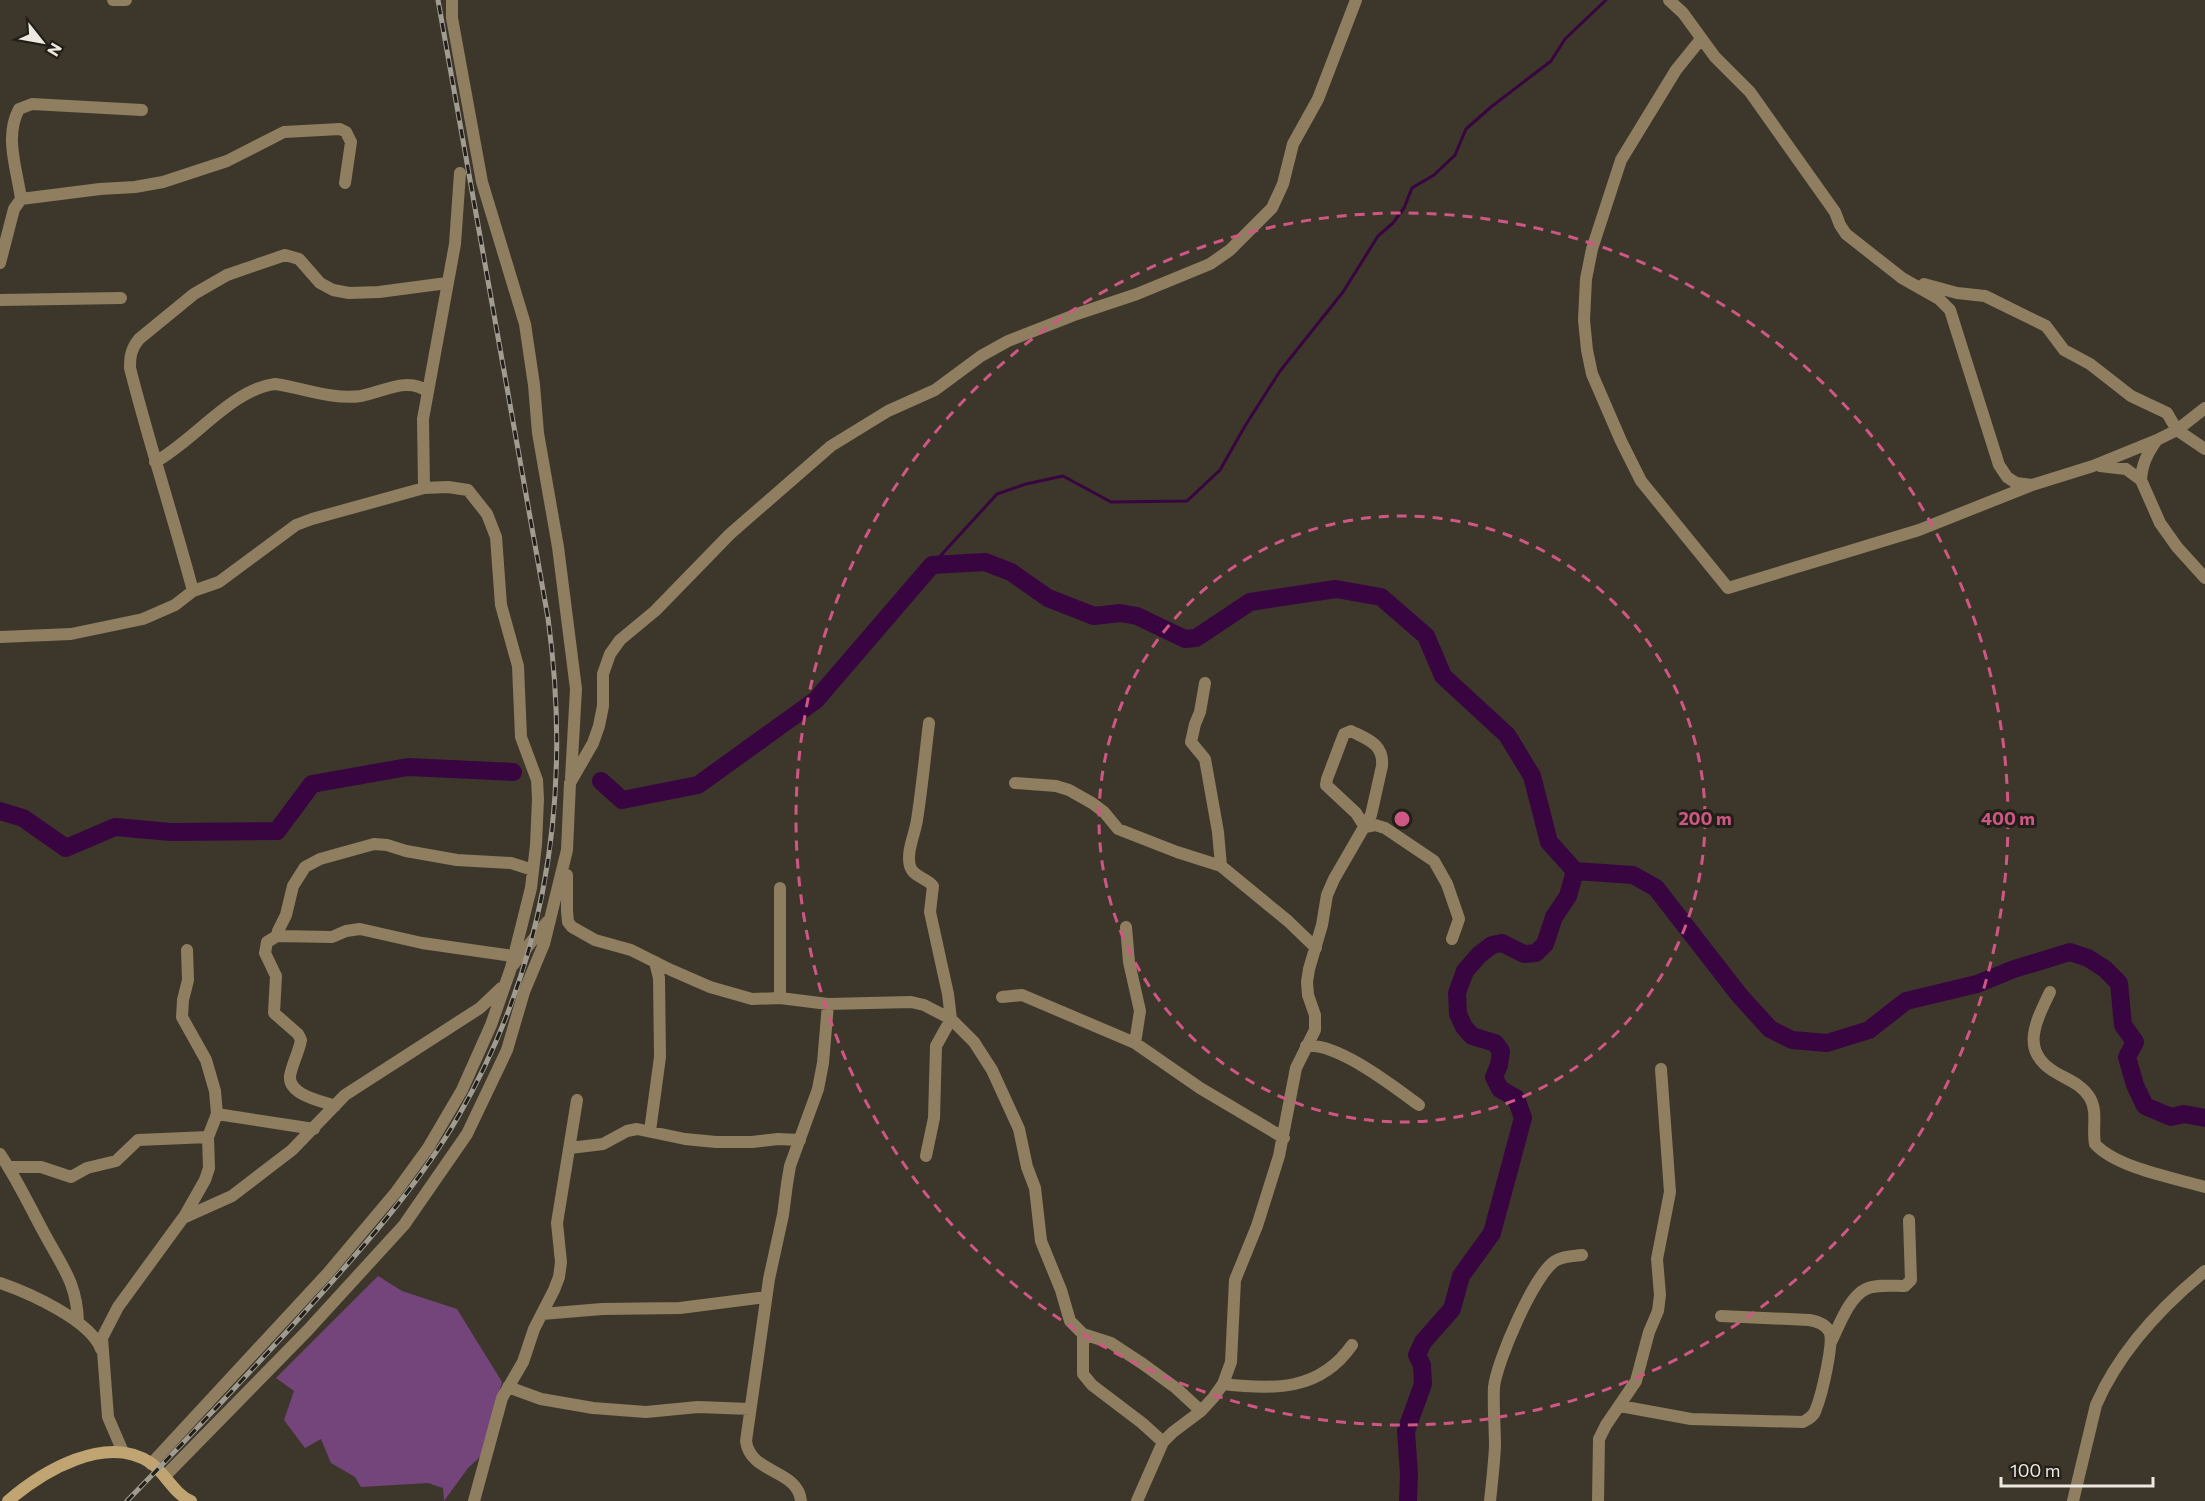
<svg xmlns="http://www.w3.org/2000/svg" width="2205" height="1501" font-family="Commissioner,sans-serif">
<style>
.green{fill:#74457b}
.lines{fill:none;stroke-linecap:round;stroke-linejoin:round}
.stream{stroke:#380540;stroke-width:3}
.river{stroke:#380540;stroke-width:18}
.street{stroke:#8f7e5f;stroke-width:12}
.secondary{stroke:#c0a572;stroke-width:12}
.rail-casing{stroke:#a19c92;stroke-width:5}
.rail{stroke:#221f19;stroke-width:3;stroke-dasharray:9;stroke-linecap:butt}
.ring{fill:none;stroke:#cf5783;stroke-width:3;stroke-dasharray:10 8}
.centre{fill:#cf5783;stroke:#221f19;stroke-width:3}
.ring-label{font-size:18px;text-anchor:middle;font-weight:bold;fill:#cf5783;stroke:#221f19;stroke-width:6;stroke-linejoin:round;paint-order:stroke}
</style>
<rect width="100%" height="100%" fill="#3d372b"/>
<path class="green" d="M378 1276 402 1291 457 1309 502 1382 482 1455 468 1468 444 1501 443 1488 428 1483 361 1487 355 1477 331 1463 321 1439 305 1448 284 1420 294 1391 276 1378Z"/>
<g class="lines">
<path class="stream" d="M932 565 997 494 1026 484 1063 476 1111 502 1187 501 1220 470 1245 426 1280 371 1343 292 1378 236 1393 223 1404 208 1412 188 1434 175 1455 155 1466 129 1491 107 1551 61 1565 39 1606 0"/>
<path class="river" d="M601 781 622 800 698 785 816 700 932 565 985 562 1011 572 1048 598 1094 616 1120 613 1137 616 1185 639 1196 638 1250 602 1336 589 1381 597 1426 636 1443 676 1507 735 1532 776 1549 842 1575 871 1633 875 1656 888 1740 996 1770 1029 1792 1040 1827 1043 1869 1030 1906 1001 1977 984 2014 969 2070 952 2088 958 2105 969 2119 983 2123 1025 2135 1042 2127 1057 2135 1085 2145 1106 2171 1117 2184 1114 2205 1118
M0 811 23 818 66 848 115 827 171 832 277 831 312 784 408 767 513 772
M1408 1501 1409 1474 1406 1431 1423 1384 1422 1365 1417 1355 1423 1342 1452 1309 1461 1276 1492 1233 1523 1118 1516 1098 1500 1089 1494 1077 1499 1065 1501 1051 1495 1043 1472 1036 1464 1027 1458 1014 1457 993 1465 971 1479 955 1492 945 1502 943 1524 954 1536 953 1545 944 1554 917 1568 896 1575 871"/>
<path class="street" d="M113 0H126
M452 0V18L482 182 525 324 534 385 538 433 558 547 576 689 571 778
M1669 0 1683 13 1715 57 1750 92 1835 212 1840 225 1846 234 1902 278 1939 299 1950 310 1999 465 2007 477 2016 483 2032 485 2093 466 2157 440 2177 430 2205 408
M1701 39 1676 70 1621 160 1592 249 1586 279 1584 320 1587 350 1592 374 1621 441 1641 481 1728 588 1919 530 2032 485
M21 199C17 169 4 137 19 109L32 104 142 110
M0 263 14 209 21 199 100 189 135 187 163 182 227 161 284 132 340 129 346 132 351 142 345 183
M1924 284 1957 293 1985 296 2046 326 2064 350 2090 364 2131 396 2167 413 2177 430 2205 449
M0 300 121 298
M155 462C194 441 232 389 275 384 303 388 332 400 361 396 383 392 408 376 428 392
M2100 466 2126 469 2141 480 2160 523 2177 547 2205 578
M2141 480C2142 464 2147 454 2156 441
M424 488 423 419 455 244 460 173
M193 591C173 516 149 443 130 368 130 356 131 349 139 339L194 294 227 275 285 255 299 259 320 283 333 290 349 293 379 292 447 283
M0 637 71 634 143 619 175 605 193 591 219 582 296 525 312 519 424 488 448 487 468 490 487 514 496 537 501 605 518 666 521 737 537 780 538 799 536 845 531 888 511 968 491 1025 462 1090 428 1148 396 1192 327 1274 151 1464
M1205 683 1200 712 1195 724 1191 742 1205 759 1218 832 1221 866
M1015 783 1056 786 1069 790 1092 803 1104 812 1118 829 1177 852 1221 866 1288 921 1316 948
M1365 827 1375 825 1385 828 1434 861 1447 884 1457 913 1459 919 1452 939
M567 875V911L568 922 572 927 595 940 631 950 671 970 710 987 752 999 780 998 828 1004 911 1002 924 1005 951 1019 974 1042 992 1070 1019 1129 1027 1167 1035 1188 1041 1241 1061 1290 1070 1321 1083 1334 1111 1343 1143 1364 1176 1388 1201 1411
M780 888V998
M1126 927 1129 962 1140 1011 1135 1043
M277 936 278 931 286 915 293 886 305 867 320 859 374 844 387 845 406 851 457 860 511 863 533 870
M513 965 547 922
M2050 992C2034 1025 2019 1054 2060 1075 2071 1081 2083 1086 2090 1098 2098 1112 2092 1128 2095 1144 2117 1168 2174 1178 2205 1187
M1002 997 1022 995 1135 1043 1200 1088 1284 1138
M1306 1046C1337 1042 1394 1087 1419 1105
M335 1106C322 1101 288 1095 290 1076 292 1064 299 1052 301 1040L298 1034 274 1013 276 976 265 953 267 942 277 936 332 937 346 931 360 929 422 943 513 956
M217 1114 314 1129
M650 1131 660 1057 659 978 655 962
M570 1148 603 1144 627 1131 637 1129 685 1139 716 1142H752L778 1139 800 1140
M0 1154C17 1179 29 1205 43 1231 61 1265 77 1282 78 1322
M926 1156 934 1118 936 1046 951 1019 948 994 930 912 933 886C927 878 913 877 910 866 906 852 915 834 917 820 922 788 925 756 929 723
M9 1167H41L71 1177 87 1168 116 1161 138 1140 208 1137
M184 1217 205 1180 209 1168 208 1137 217 1114 215 1091 206 1060 182 1017 183 1000 188 980 187 950
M0 1283C29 1293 90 1320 101 1349
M542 1314 602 1309 680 1308 766 1297
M1083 1334V1374L1092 1385 1142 1423 1163 1442
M1831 1342C1839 1326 1849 1297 1866 1289 1877 1284 1893 1286 1905 1286L1911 1280 1909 1220
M1223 1384C1274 1390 1320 1391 1352 1345
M508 1387 541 1399 593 1408 646 1412 698 1407 750 1409
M1620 1406 1691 1419 1803 1422C1809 1419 1814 1416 1816 1409 1821 1397 1835 1341 1829 1331 1825 1324 1816 1321 1809 1320L1721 1316
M123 1452 108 1417 102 1338 118 1307 183 1218 232 1196 292 1150 345 1095 480 1008 501 988
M165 1476 307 1331 404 1225 467 1134 507 1050 524 992 544 944 567 850 570 783 593 743 599 726 603 706V674L610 654 620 640 655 611 730 534 831 446 888 411 935 390 981 356 1008 341 1077 314 1137 294 1210 264 1230 250 1272 208 1283 184 1293 144 1318 99 1356 0
M474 1501 502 1398 523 1362 534 1329 554 1290 559 1277 561 1262 557 1223 577 1100
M801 1501C798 1469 750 1474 746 1441L769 1279 783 1215 787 1184 790 1166 818 1089 823 1063 828 1004
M1137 1501 1163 1442 1173 1432 1201 1411 1213 1398 1223 1384 1231 1362 1235 1280 1257 1226 1279 1156 1296 1068 1315 1030V1015L1308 995 1307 982 1309 969 1322 925 1327 895 1334 879 1371 815 1382 766C1384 744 1367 739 1351 731L1344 734 1327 779 1326 785 1356 813 1365 827
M1490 1501C1492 1483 1494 1465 1495 1446 1495 1427 1493 1407 1494 1387 1497 1361 1534 1275 1555 1261 1563 1256 1573 1256 1582 1255
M1598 1501 1599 1439 1606 1425 1636 1381 1649 1332 1658 1311 1660 1295 1657 1259 1670 1192 1661 1069
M2073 1501 2096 1405C2119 1352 2161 1307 2205 1271"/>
<path class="secondary" d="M8 1501C43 1471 106 1433 151 1463 166 1474 174 1494 191 1501"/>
<g class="rail-casing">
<path id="rail" d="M127 1501C193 1433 258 1364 321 1294 371 1238 422 1180 459 1115 548 960 572 793 548 618L438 0"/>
</g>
<use href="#rail" class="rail"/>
</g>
<g class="ring">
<circle cx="1402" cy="819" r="303"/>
<circle cx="1402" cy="819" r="606"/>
</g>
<circle cx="1402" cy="819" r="9" class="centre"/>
<g class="ring-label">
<text x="1705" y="825">200 m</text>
<text x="2008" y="825">400 m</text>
</g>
<g transform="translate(42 42) rotate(121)" stroke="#221f19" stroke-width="4.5" paint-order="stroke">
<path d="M0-4.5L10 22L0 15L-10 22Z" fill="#ede9e1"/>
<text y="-9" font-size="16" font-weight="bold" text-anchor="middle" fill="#ede9e1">N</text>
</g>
<path d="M2001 1477v9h152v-9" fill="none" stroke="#ede9e1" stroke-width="3"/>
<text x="2010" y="1477" font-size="18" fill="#ede9e1" stroke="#221f19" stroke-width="4.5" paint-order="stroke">100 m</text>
</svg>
